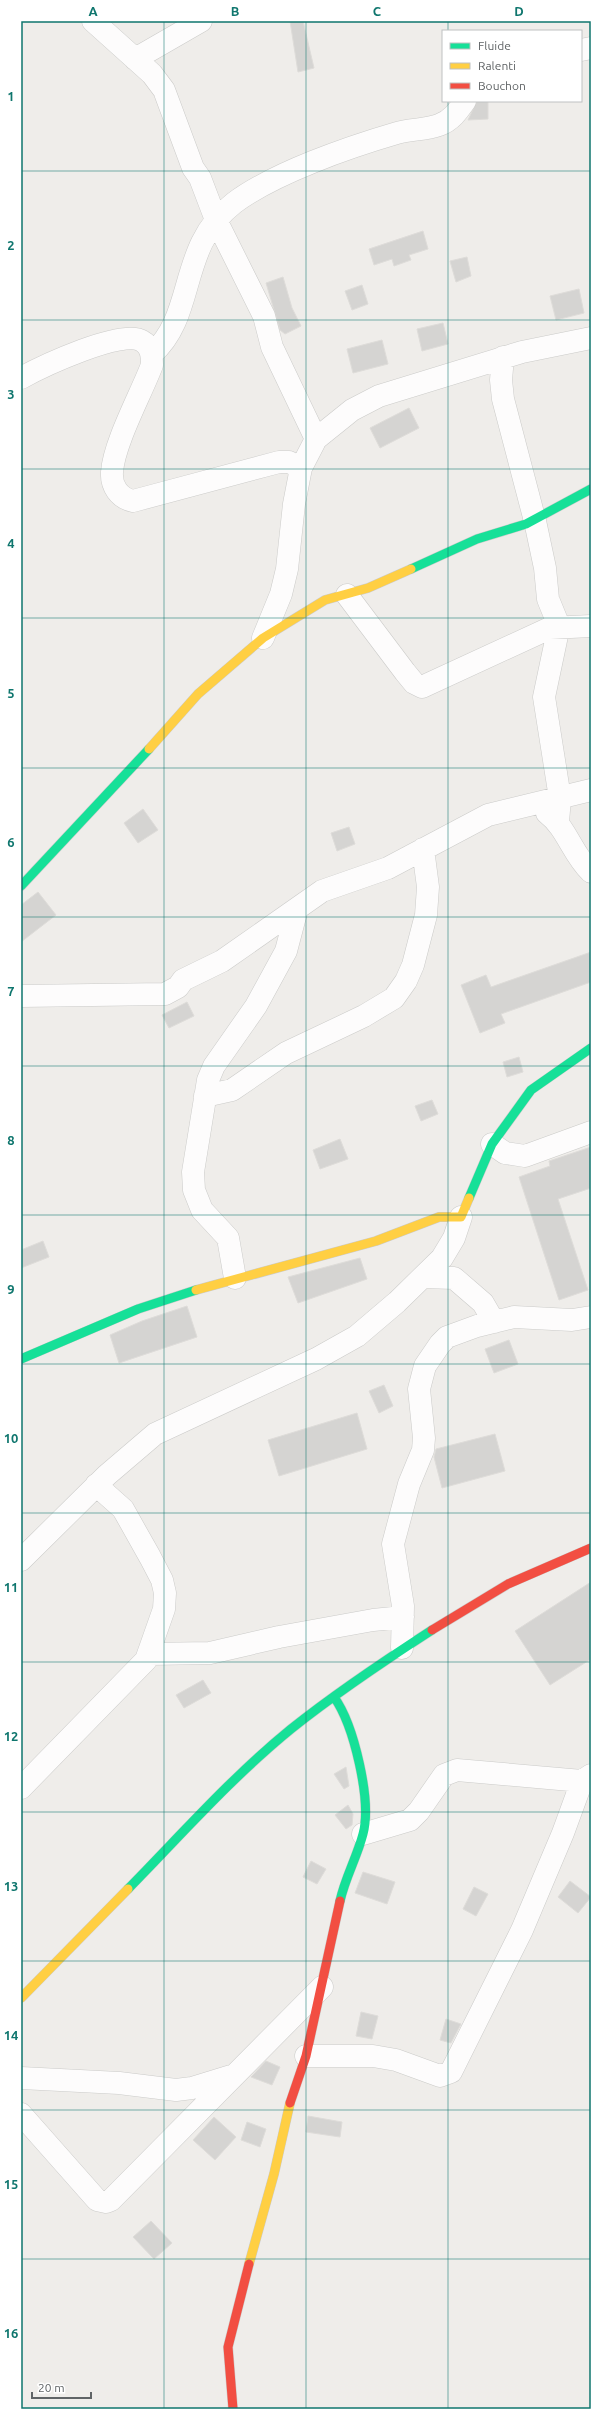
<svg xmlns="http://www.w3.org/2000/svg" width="612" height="2430" font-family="Ubuntu,sans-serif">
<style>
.building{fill:#d5d4d2;stroke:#dedcd9}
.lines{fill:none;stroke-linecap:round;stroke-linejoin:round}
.street-casing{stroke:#cbcbc9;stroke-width:23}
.fast-casing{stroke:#cbcbca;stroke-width:10}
.slow-casing{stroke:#cbcbca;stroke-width:10}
.jam-casing{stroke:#cbcbca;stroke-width:10}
.street{stroke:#fdfcfc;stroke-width:22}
.fast{stroke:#16e098;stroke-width:9}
.slow{stroke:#ffcf43;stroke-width:9}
.jam{stroke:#f24e42;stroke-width:9}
.grid{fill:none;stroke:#0f766e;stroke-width:1;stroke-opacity:0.55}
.neatline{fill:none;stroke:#0f766e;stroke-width:1.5}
.grid-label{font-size:13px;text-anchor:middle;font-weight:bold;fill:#0f766e}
</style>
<rect width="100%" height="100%" fill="#efedea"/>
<path class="building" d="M290 21H303L314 68 298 72Z
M477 101H488V119L468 120Z
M423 231 428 249 409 255 411 260 394 266 392 259 374 265 369 249Z
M467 257 471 276 456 282 450 261Z
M283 277 292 308 301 326 285 334 280 330 266 283Z
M362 285 368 304 352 310 345 291Z
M579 289 584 313 556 320 550 296Z
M443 323 448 344 422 351 417 329Z
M382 340 388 364 353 373 347 349Z
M409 408 419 428 380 448 370 428Z
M143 809 158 830 138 843 124 823Z
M349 827 355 844 337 851 331 833Z
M38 892 56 915 21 942V905Z
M591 952V982L501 1014 505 1023 480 1033 461 985 486 975 491 987Z
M187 1002 194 1016 169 1028 162 1015Z
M519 1057 523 1072 507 1077 503 1062Z
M432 1100 438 1114 421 1121 415 1106Z
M340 1139 348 1159 320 1169 313 1150Z
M591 1147V1188L558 1199 588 1290 559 1300 519 1177 550 1166 549 1161Z
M43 1241 49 1257 21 1268V1250Z
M360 1258 367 1279 298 1303 288 1277Z
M187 1306 197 1337 119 1363 110 1335 142 1321Z
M509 1340 518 1364 494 1373 485 1349Z
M384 1385 393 1406 379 1413 369 1391Z
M357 1413 367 1449 279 1476 268 1440Z
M495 1434 505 1471 442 1488 434 1457 436 1449Z
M591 1582V1659L550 1685 515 1631Z
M203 1680 211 1693 184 1708 176 1695Z
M346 1767 349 1786 344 1789 334 1774Z
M348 1805 353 1814 352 1825 346 1829 335 1815Z
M311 1861 326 1869 317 1884 303 1877Z
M363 1872 395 1882 387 1904 355 1893Z
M570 1881 591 1897 578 1913 558 1897Z
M474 1887 488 1894 476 1916 463 1909Z
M361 2012 378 2016 372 2039 356 2036Z
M446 2019 461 2024 451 2043 440 2040Z
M266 2061 280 2067 272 2085 251 2077Z
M308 2116 342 2122 340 2137 306 2132Z
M214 2117 236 2137 215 2160 193 2140Z
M247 2122 266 2129 260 2147 241 2140Z
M151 2221 172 2243 154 2259 133 2237Z"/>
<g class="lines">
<g class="street-casing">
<path id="street" d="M93 21 152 74 164 90 193 168 200 178 216 220 264 316 272 347 316 439
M581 50 591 48
M135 59 201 21
M152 354C197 314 177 247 234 203 274 173 349 147 397 133 410 129 426 130 439 125 451 121 458 111 465 101
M503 357 501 380 503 399 535 521 545 568 548 599 559 626 544 697 560 798 558 822
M21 378C41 367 123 328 142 341 151 346 152 355 152 365 141 394 114 443 112 472 111 486 119 498 133 501L279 462H289L301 468
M347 595 405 672 414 683 422 687 550 628 591 626
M263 638 281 594 287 569 294 504 301 468 316 439 352 410 379 396 522 352 591 338
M547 813C567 828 572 854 591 872
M21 996 165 994 178 987 183 980 222 961 322 891 388 868 488 815 591 790
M205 1096 232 1090 286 1053 364 1016 394 998 406 981 413 965 426 915 428 887 423 849
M492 1144 505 1153 525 1156 591 1132
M423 1277 454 1278 483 1303 494 1322
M235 1278 228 1238 202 1210 194 1190 193 1172 208 1080 214 1066 256 1006 286 951 297 909
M21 1560 107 1475 155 1434 316 1359 357 1336 397 1302 442 1258 454 1238 461 1217
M402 1648 403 1606 393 1544 409 1484 423 1450 424 1438 419 1389 425 1366 440 1344 447 1337 477 1326 514 1317 572 1320 591 1317
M149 1654 210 1653 279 1637 373 1620 403 1617
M21 1788 146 1660 164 1609 165 1593 162 1580 150 1557 123 1509 96 1485
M363 1834 410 1820 419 1811 444 1775 457 1770 582 1781
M306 2056H373L396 2060 440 2076 451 2072 522 1930 563 1833 582 1781 591 1775
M21 2078 119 2083 176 2090 192 2088 231 2076
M21 2114 97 2200 106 2202 111 2200 322 1987"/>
</g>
<g class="fast-casing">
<path id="fast" d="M411 569 477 539 526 524 591 489
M21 886 149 749
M469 1198 492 1144 531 1090 591 1048
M21 1359 138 1309 196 1290
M334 1697C354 1725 372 1801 363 1834 357 1857 345 1878 340 1901
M128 1889C181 1835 232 1777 291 1729 336 1693 384 1661 432 1630"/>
</g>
<g class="slow-casing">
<path id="slow" d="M149 749 198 694 263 638 325 600 368 588 411 569
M196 1290 376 1241 439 1217H461L469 1198
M21 1998 128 1889
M249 2264 274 2174 290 2103"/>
</g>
<g class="jam-casing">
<path id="jam" d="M432 1630 508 1584 591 1548
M290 2103 306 2056 340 1901
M233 2409 228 2347 249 2264"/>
</g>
<use href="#street" class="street"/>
<use href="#fast" class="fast"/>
<use href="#slow" class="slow"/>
<use href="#jam" class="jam"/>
</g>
<path class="grid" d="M164 21V2409M306 21V2409M448 21V31M448 101V2409M21 171H591M21 320H591M21 469H591M21 618H591M21 768H591M21 917H591M21 1066H591M21 1215H591M21 1364H591M21 1513H591M21 1662H591M21 1812H591M21 1961H591M21 2110H591M21 2259H591"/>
<rect width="612" height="2430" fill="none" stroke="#ffffff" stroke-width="44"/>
<rect x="442" y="30" width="140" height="72" fill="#ffffff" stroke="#bfc1c2"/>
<rect x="450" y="43" width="20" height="6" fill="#16e098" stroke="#bfc1c2"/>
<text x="478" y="50" font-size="12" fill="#606466">Fluide</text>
<rect x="450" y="63" width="20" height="6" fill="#ffcf43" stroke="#bfc1c2"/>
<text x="478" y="70" font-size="12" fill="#606466">Ralenti</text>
<rect x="450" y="83" width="20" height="6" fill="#f24e42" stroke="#bfc1c2"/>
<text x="478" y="90" font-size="12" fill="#606466">Bouchon</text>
<path d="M32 2392v6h59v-6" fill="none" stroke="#606466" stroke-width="2"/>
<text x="38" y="2392" font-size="12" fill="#606466" stroke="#ffffff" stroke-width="3" paint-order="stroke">20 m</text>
<rect x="22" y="22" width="568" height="2386" class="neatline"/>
<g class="grid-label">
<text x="93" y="16">A</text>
<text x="235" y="16">B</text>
<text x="377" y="16">C</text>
<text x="519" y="16">D</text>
<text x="11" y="101">1</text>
<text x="11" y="250">2</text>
<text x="11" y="399">3</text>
<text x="11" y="548">4</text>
<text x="11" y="698">5</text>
<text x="11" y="847">6</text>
<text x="11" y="996">7</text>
<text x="11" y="1145">8</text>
<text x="11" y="1294">9</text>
<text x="11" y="1443">10</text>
<text x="11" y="1592">11</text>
<text x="11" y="1741">12</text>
<text x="11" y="1891">13</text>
<text x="11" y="2040">14</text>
<text x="11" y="2189">15</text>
<text x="11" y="2338">16</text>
</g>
</svg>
